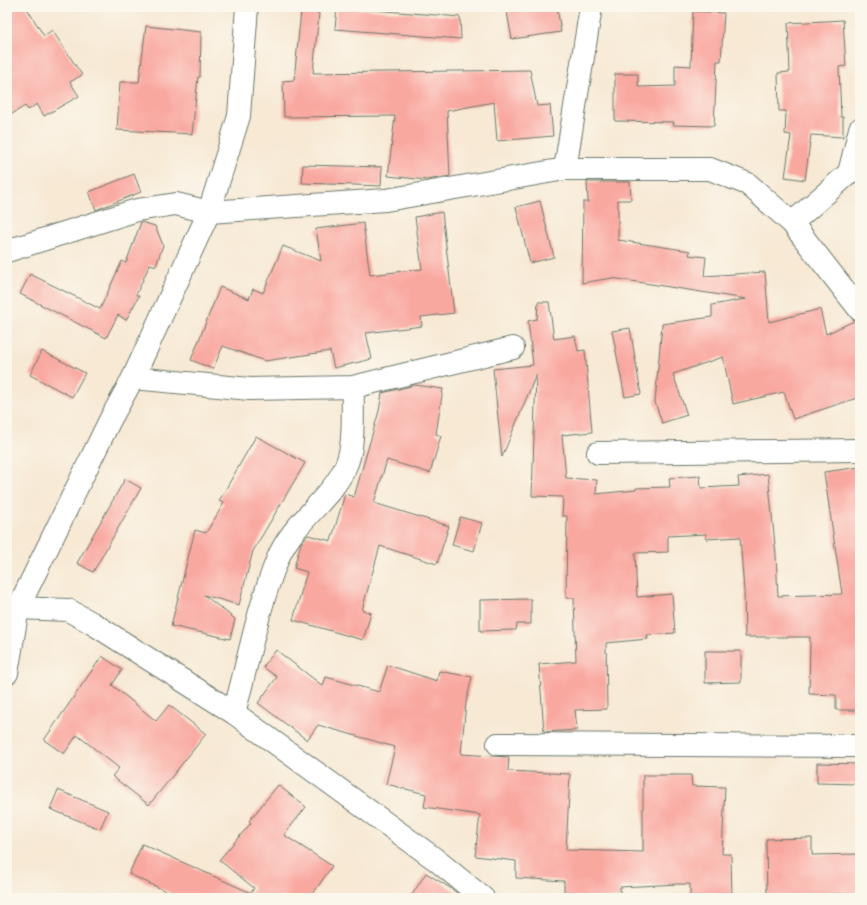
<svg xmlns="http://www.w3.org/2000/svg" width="867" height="905" font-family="'Indie Flower',sans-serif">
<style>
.building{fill:#f9a8a0}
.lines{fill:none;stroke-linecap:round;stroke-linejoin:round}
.minor-casing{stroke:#6b796c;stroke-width:24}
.tertiary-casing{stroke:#6b796c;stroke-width:24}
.minor{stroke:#fff;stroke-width:22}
.tertiary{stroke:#fff;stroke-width:22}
</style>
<rect width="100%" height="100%" fill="#fbf7ec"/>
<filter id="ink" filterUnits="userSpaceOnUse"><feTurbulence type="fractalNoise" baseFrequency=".025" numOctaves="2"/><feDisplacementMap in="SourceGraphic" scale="8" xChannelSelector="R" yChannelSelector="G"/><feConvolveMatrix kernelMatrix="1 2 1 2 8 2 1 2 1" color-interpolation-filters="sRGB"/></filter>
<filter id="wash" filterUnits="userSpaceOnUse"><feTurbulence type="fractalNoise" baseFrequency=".012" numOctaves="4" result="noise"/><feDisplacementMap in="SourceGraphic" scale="16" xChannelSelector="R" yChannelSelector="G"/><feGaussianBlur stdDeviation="0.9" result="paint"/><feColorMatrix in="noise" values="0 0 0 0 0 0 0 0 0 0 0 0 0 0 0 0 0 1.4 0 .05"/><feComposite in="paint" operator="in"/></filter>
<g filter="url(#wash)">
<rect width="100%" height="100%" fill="#f7e9d4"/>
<g id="blocks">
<path class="building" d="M7 7H26L44 36 52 30 82 75 70 82 79 96 44 116 37 104 28 110 25 106 7 117Z
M337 7 460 17 461 39 335 29Z
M506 7H557L561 32 512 39Z
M301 11 319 13 313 73 530 70 537 106 550 105 553 136 497 141 494 102 447 111 450 176 427 180 388 176 395 116 284 117 283 81 294 80Z
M693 11 724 13 721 61H717L714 126 673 125 674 122 615 121V74H638V87L675 86V65L691 66Z
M843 20 846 66 839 67 841 117H843V137L811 135 805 180 785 177 791 135 785 134 786 111H779L778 73 790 72 788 23Z
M146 26 201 32 200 77H198L192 134 117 130 120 82H139Z
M303 165 382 167 381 186 302 183Z
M134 174 141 192 96 210 89 192Z
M587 182H630L631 200H618V240L690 251 689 255 706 257 704 276 765 272 769 322 820 309 826 334 854 321 860 322V397L793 419 784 392 733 404 723 357 673 374 687 415 662 423 655 402 662 324 712 317V305L746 299 612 278 582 283 583 202H588Z
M540 201 554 257 530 263 516 207Z
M442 212 454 313 421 317 422 326 366 333 372 359 334 368 330 351 265 361 223 346 213 369 191 360 220 287 249 299 253 289 263 293 283 246 321 261 316 229 363 223 370 275 422 269 415 217Z
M141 222 155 226 163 245 156 266 150 264 136 295 139 296 126 320 118 315 106 338 20 294 30 274 100 309 122 261 126 263Z
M538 302H549L554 339 575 336 578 351 585 350 592 432 562 435 566 478 597 480 596 494 636 490V488L670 487 669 478 700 476 701 488 739 486 738 477 768 474 776 555 778 596 842 594 824 472 860 467V710H836V695L809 694 810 637H745L744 591 740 537 706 539V534L668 536V552L635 553 637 597 672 594 675 633 647 635 648 639 606 643 607 709 575 710 577 730 544 732 539 664 576 661 574 598H566L567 516H562L563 497 532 496 536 375 502 457 493 369 533 365 528 321 537 319Z
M630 328 641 394 625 397 612 331Z
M42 351 85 373 72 397 30 375Z
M415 385 443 389 436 434 441 436 430 473 387 460 374 503 449 526 437 564 380 546 362 610 371 613 363 640 293 620 307 572 294 568 301 543 308 535 331 541 345 494 354 497 379 411 382 393Z
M256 436 305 463 253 551 239 605 204 595 235 619 230 639 171 626 195 530 206 533 224 503 219 501Z
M125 479 141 488 93 572 77 563Z
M460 517 482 523 474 551 452 545Z
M531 599V624H517L516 630 480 631V600Z
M276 650 323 686 326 677 379 692 388 665 437 681 439 671 472 677 466 703 461 754 509 757 508 771 570 774 566 850 643 852V775H691L692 786 725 787 722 854H731L732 898H690V884H678L620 887V898H564V881L516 878V861L475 856 480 815 424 807 426 794 386 784 395 747 318 725 307 740 258 703 277 677 263 667Z
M705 651H741V682L705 683Z
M102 656 122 670 112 685 156 721 169 705 206 734 149 805 112 776 119 768 77 735 64 754 44 740Z
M817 763 860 764V784L817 783Z
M278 785 306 807 284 835 332 866 310 898H181L129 874 142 844 251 893 254 888 219 860 251 823 249 821Z
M58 790 108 811 100 829 50 809Z
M812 838V855L860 854V898H767L766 839Z
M426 873 452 889 463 898H410Z"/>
</g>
</g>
<g filter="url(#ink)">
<use href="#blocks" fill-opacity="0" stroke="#6b796c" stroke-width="1"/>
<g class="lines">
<g class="minor-casing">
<path id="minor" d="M565 169 591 7
M792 223 849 173 860 129
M7 251 137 210 176 204 209 212 386 200 565 169H710L748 184 792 223 860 310
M133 378 250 389 353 387 513 348
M598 453 860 450
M18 608 68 610 92 623 234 713 435 859 483 898
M234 713C248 662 258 607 278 558 293 521 333 499 347 463 355 443 352 408 353 387
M498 744 860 746"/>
</g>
<g class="tertiary-casing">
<path id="tertiary" d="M7 673 18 608 110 420 133 378 209 212 239 116 247 7"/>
</g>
<use href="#minor" class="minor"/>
<use href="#tertiary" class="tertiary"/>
</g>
</g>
<rect width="867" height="905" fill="none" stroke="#fbf7ec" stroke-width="24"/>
</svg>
